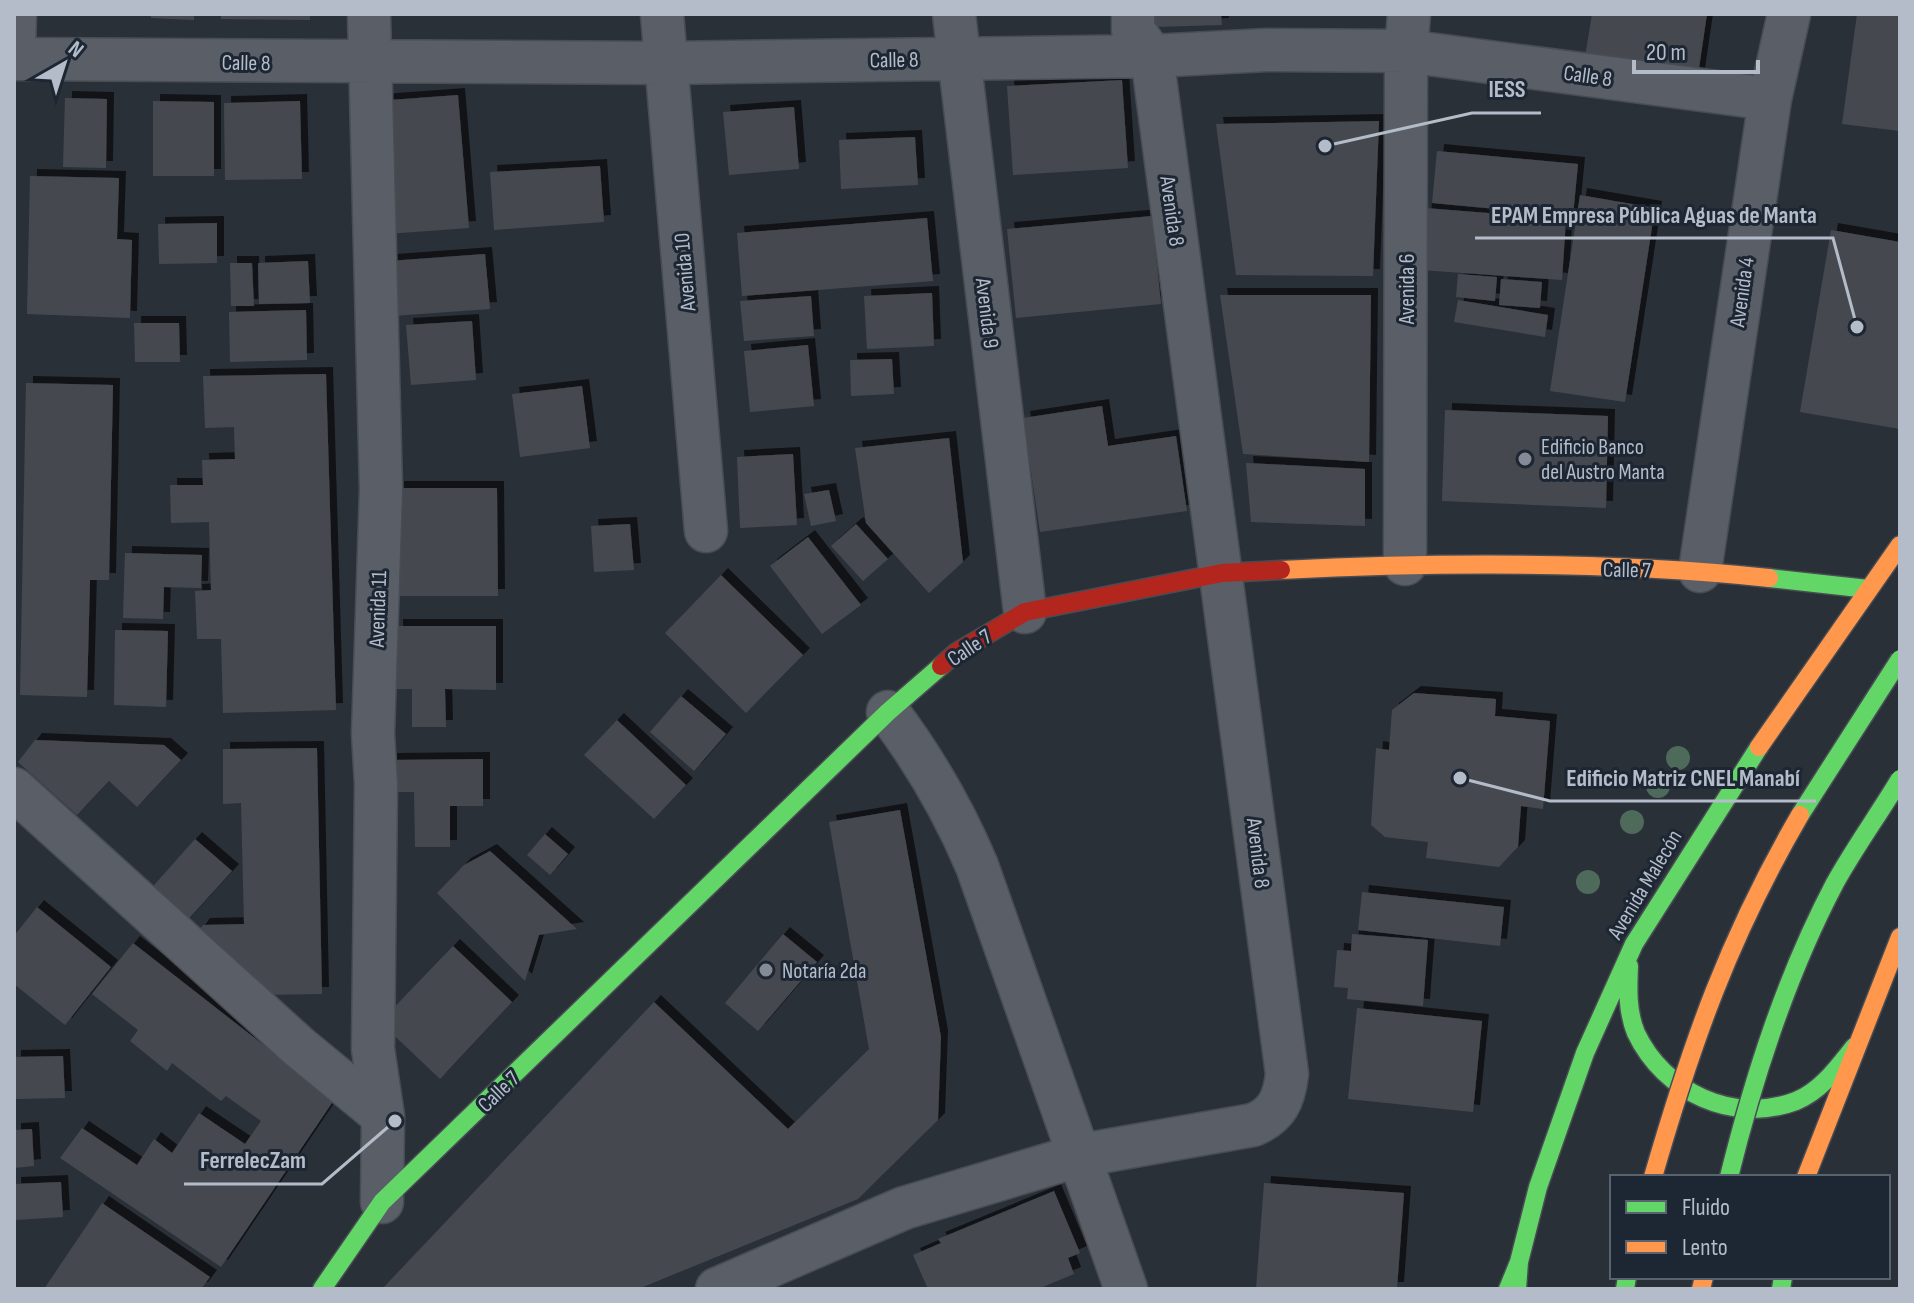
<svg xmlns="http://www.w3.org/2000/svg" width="1914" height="1303" font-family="'Sofia Sans Condensed',sans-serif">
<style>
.building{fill:#444950;filter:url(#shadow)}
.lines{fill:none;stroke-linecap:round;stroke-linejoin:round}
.street-casing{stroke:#484c53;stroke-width:45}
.fast-casing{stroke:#484c53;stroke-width:21}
.slow-casing{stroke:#484c53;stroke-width:21}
.jam-casing{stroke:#484c53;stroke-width:21}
.street{stroke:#5a5e66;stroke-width:42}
.fast{stroke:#63d668;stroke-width:18}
.slow{stroke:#ff974d;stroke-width:18}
.jam{stroke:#b3261e;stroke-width:18}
.fast-bridge-casing{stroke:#484c55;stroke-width:21;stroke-linecap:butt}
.slow-bridge-casing{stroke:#484c55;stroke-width:21;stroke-linecap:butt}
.fast-bridge{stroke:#63d668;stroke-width:18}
.slow-bridge{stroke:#ff974d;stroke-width:18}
.tree{fill:#4e6a5a}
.poi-dot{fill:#848b96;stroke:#1d2633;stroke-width:3}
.labels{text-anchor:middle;stroke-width:6;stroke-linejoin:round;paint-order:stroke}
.street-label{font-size:22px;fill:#b4bcc9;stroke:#1d2633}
.poi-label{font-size:22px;fill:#b4bcc9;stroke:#1d2633;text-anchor:start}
.leader{fill:none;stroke:#b4bcc9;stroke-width:3}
.callout-dot{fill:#b4bcc9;stroke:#1d2633;stroke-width:3}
.callout-label{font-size:24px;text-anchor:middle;font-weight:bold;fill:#b4bcc9;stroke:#1d2633;stroke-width:6;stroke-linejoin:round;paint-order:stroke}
</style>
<defs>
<filter id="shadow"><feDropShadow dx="7" dy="-7" stdDeviation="0" flood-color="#0009"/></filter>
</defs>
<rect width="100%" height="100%" fill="#2a3038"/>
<path class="building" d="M151 14H194V20L151 18Z
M221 14H310V20L221 19Z
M1153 14H1221L1222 25 1154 27Z
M1592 14H1707L1698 75 1585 57Z
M1857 14H1900V131L1842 124Z
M1122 80 1128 168 1013 175 1007 86Z
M458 95 469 228 387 234 376 101Z
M65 98 107 99 106 168 63 167Z
M153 101 214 102V176H153Z
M300 101 302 179 225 180 224 103Z
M794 107 799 169 729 175 723 112Z
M1379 121 1373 276 1236 275 1216 124Z
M915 137 918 185 841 189 839 140Z
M1437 151 1578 164 1573 216 1432 203Z
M600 166 604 222 494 230 490 172Z
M30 176 119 178 117 239 132 240 130 318 27 314Z
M1580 195 1655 208 1625 402 1550 391Z
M1425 208 1566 219 1562 280 1421 270Z
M1152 216 1161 304 1016 318 1007 229Z
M927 218 933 281 742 296 737 233Z
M217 223V263L159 264 158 224Z
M1831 230 1900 242V429L1800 412Z
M485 254 490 309 393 316 389 261Z
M308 261 310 303 259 304 258 263Z
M230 263H252L254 306H231Z
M1458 274 1497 277 1495 301 1456 297Z
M1501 279 1542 282 1540 308 1499 305Z
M932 293 934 346 867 349 864 296Z
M1220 295H1371L1369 462 1243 454Z
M811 296 814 336 744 341 740 301Z
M1458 300 1548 315 1545 337 1454 322Z
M306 310 307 360 230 362 229 312Z
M472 321 476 380 411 385 406 325Z
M134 323H179L180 362H135Z
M808 345 814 406 750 412 744 351Z
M892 359 894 394 851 396 850 360Z
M326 374 336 710 223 713 221 639H197L195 591 211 590 209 522 171 523 170 485H203L202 460 235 459 234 427 205 428 203 376Z
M26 383 113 385 109 580H90L87 697 20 695Z
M582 386 590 448 520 457 512 394Z
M1102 406 1108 446 1176 436 1187 511 1040 532 1023 418Z
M1445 410 1608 416 1606 508 1442 501Z
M949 438 963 562 929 593 866 523 855 448Z
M793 454 797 525 740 528 737 457Z
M1246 463 1365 469V526L1251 522Z
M397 488H497L498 596H397Z
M829 490 836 521 811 526 804 494Z
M630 524 634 570 594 572 591 526Z
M856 524 888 559 863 581 831 546Z
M808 537 861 605 822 634 770 566Z
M125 553 202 555 201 588 164 587 163 619 123 618Z
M721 575 803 655 746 713 665 633Z
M396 626H496V690L445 689 446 727H412V689H397Z
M115 630 168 631 166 707 114 705Z
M1414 693 1496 699 1495 716 1550 721 1543 809 1521 806 1518 847 1499 867 1426 858 1428 842 1385 837 1371 825 1376 748 1389 750 1392 710Z
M681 696 726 734 694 771 650 732Z
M617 720 686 785 654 819 584 755Z
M35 740 164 745 181 760 137 807 109 781 77 815 18 762Z
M317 748 322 994 255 995 193 939 203 925 244 924 241 803 223 804V749Z
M483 759V806H450V847H415L414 792H391L390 760Z
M900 810 941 1037 938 1120 858 1199 638 1289H382L654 1002 788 1129 869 1049 829 822Z
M545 834 568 854 550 875 527 855Z
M195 839 232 871 184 924 148 892Z
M490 851 577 929 539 935 525 981 437 893 464 865Z
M1362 892 1504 907 1500 946 1358 930Z
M37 907 111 967 65 1025 14 984V936Z
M783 934 817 962 758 1031 725 1003Z
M1352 934 1428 940 1423 1006 1347 999 1348 988 1334 987 1337 950 1351 951Z
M133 943 334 1100 221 1267 60 1158 82 1128 137 1165 154 1139 172 1153 199 1113 245 1144 261 1121 226 1096 221 1101 172 1063 167 1071 130 1041 138 1030 92 994Z
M453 946 512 1002 440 1079 380 1022Z
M1357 1008 1482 1021 1473 1112 1348 1099Z
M63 1056 65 1098 14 1099V1057Z
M32 1129 34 1166 14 1168V1130Z
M61 1182 63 1217 15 1220 14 1184Z
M1264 1183 1404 1193 1397 1289H1256Z
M1054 1191 1080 1253 1068 1258 1074 1274 1038 1289H928L913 1255 941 1243 938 1239Z
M102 1203 210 1277 201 1289H44Z"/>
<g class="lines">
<g class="street-casing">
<path id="street" d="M369 14 381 489 373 734 376 784 373 1049 383 1116 382 1202
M662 14 706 531
M954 14 1025 612
M14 47 15 14
M14 59 666 63 1152 56 1267 50 1406 51 1770 99
M1405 564 1406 51 1409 14
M1700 571 1770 99 1789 14
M888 712C925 761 953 809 977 866L1126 1289
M14 789 298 1046 383 1116
M717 1289 904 1208 1077 1156 1253 1125C1277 1115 1284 1100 1287 1074L1152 56 1133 30V14"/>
</g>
<g class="fast-casing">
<path id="fast" d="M1769 578 1868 589
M1629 966C1628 989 1627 1011 1636 1033 1664 1092 1733 1125 1796 1101 1821 1091 1838 1067 1854 1047
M322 1289 382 1202 888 712 941 666
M1508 1289 1519 1262
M1517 1289 1519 1262 1538 1187 1585 1053 1634 944 1759 747
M1625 1289 1627 1277
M1781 1289 1783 1277"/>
</g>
<g class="slow-casing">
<path id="slow" d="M1281 570C1443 562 1608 561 1769 578
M1759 747 1900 545
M1806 1177 1900 937
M1701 1289 1704 1277"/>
</g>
<g class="jam-casing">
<path id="jam" d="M941 666 957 652 1025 612 1222 573 1281 570"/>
</g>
<use href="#street" class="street"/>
<use href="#fast" class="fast"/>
<use href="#slow" class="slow"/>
<use href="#jam" class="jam"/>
<g class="fast-bridge-casing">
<path id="fast-bridge" d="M1800 815 1900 659
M1729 1177C1754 1076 1786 976 1835 883 1855 847 1879 814 1900 779"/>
</g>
<g class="slow-bridge-casing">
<path id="slow-bridge" d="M1653 1177C1692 1042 1729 937 1800 815"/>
</g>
<use href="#fast-bridge" class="fast-bridge"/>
<use href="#slow-bridge" class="slow-bridge"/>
</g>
<g class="tree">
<circle cx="1678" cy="758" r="12"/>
<circle cx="1658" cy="786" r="12"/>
<circle cx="1632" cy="822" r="12"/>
<circle cx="1588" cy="882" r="12"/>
</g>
<g class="poi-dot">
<circle cx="1525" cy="459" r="8"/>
<circle cx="766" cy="970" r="8"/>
</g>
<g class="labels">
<g class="street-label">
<text transform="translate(894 59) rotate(-1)" y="8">Calle 8</text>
<text transform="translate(246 62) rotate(1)" y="8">Calle 8</text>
<text transform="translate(1588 75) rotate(8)" y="8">Calle 8</text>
<text transform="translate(1173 211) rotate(82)" y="8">Avenida 8</text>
<text transform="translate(684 272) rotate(-95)" y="8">Avenida 10</text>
<text transform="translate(1406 289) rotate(-90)" y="8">Avenida 6</text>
<text transform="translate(1741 292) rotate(-82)" y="8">Avenida 4</text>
<text transform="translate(988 313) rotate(83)" y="8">Avenida 9</text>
<text transform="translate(1627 569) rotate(1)" y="8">Calle 7</text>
<text transform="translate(377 609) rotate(-88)" y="8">Avenida 11</text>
<text transform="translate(969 647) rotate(-34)" y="8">Calle 7</text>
<text transform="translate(1259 853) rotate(83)" y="8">Avenida 8</text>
<text transform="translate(1644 884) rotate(-59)" y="8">Avenida Malecón</text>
<text transform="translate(498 1091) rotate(-44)" y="8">Calle 7</text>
</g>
<g class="poi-label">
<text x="1541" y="454">Edificio Banco<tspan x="1541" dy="25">del Austro Manta</tspan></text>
<text x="782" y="978">Notaría 2da</text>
</g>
</g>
<path class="leader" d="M1325 146L1472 113H1541M1857 327L1833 238H1475M1460 778L1550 801H1816M395 1121L322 1184H184"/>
<g class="callout-dot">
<circle cx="1325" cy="146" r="8"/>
<circle cx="1857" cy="327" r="8"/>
<circle cx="1460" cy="778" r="8"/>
<circle cx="395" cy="1121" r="8"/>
</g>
<g class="callout-label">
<text x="1507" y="97">IESS</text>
<text x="1654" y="223">EPAM Empresa Pública Aguas de Manta</text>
<text x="1683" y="786">Edificio Matriz CNEL Manabí</text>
<text x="253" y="1168">FerrelecZam</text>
</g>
<rect width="1914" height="1303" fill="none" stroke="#b4bcc9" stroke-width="32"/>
<rect x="1610" y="1175" width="280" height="104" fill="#1d2633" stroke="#59626f" stroke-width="2"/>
<rect x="1626" y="1201" width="40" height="12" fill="#63d668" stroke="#59626f" stroke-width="2"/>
<text x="1682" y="1215" font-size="24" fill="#b4bcc9">Fluido</text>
<rect x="1626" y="1241" width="40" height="12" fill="#ff974d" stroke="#59626f" stroke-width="2"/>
<text x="1682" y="1255" font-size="24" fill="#b4bcc9">Lento</text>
<g transform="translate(64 64) rotate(39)" stroke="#1d2633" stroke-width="6" paint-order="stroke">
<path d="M0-6L14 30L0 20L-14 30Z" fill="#b4bcc9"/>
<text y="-12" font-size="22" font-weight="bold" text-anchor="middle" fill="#b4bcc9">N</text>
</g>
<path d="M1634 60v12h124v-12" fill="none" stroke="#b4bcc9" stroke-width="4"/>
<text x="1646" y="60" font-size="24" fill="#b4bcc9" stroke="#1d2633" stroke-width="6" paint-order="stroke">20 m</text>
</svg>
